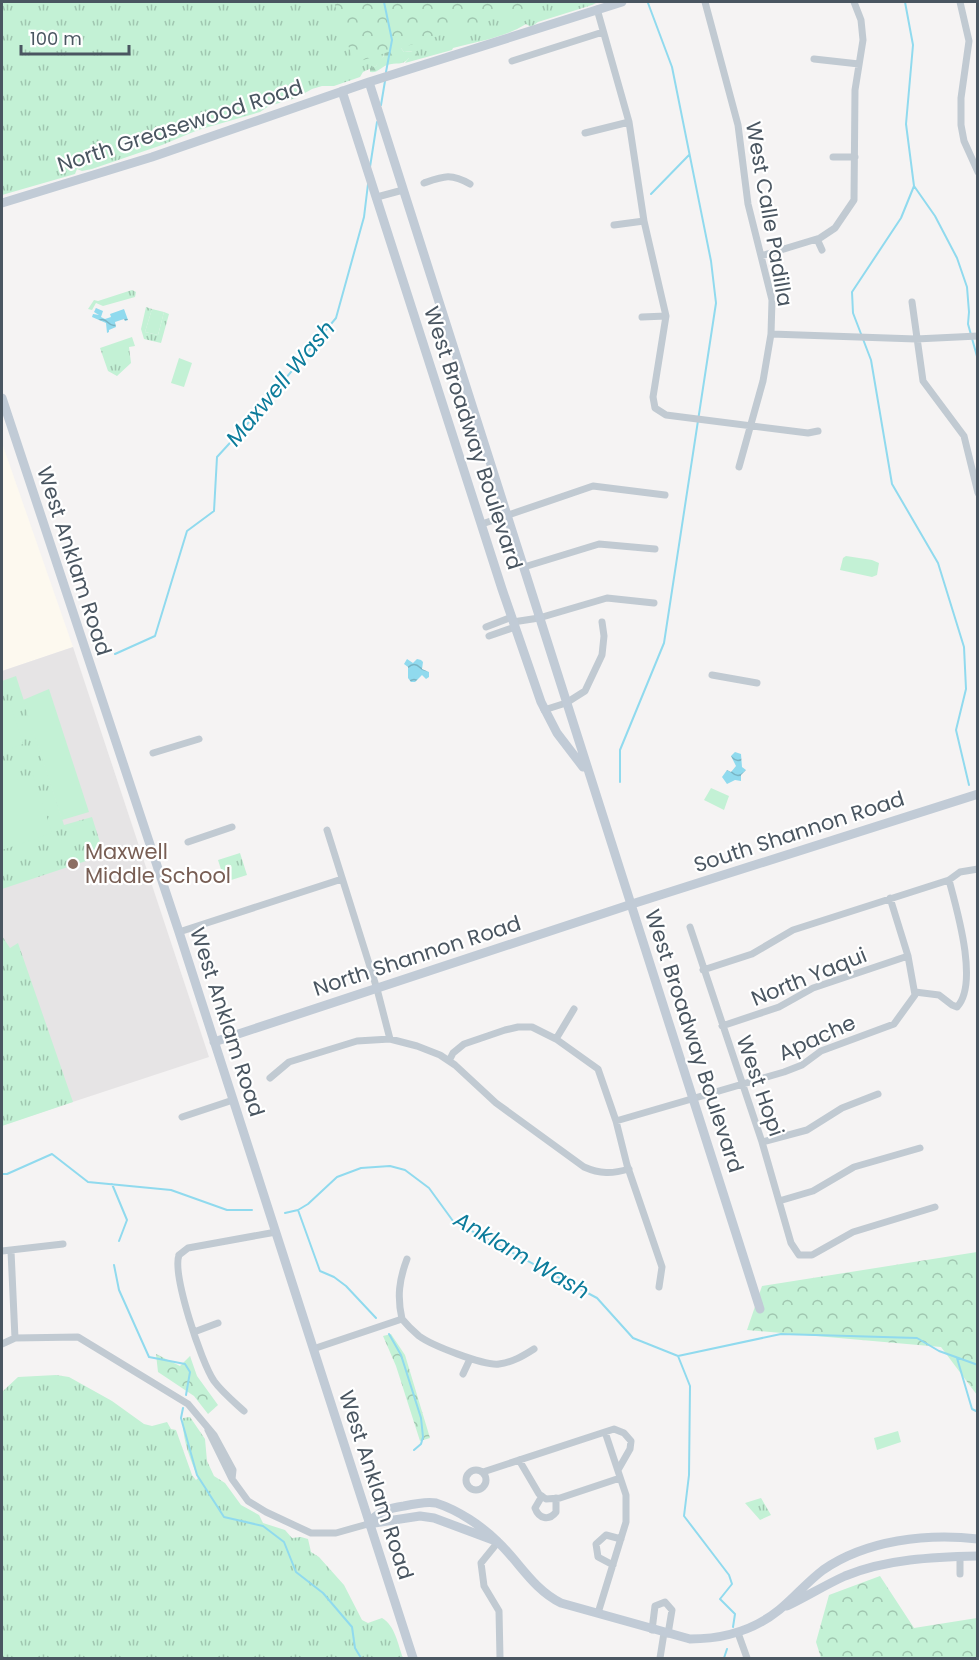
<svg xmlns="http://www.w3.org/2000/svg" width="979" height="1660" font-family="Poppins,sans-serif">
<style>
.commercial{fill:#fdf9ef}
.education{fill:#e6e4e5}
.grass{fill:url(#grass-tufts)}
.forest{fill:url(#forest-firs)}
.park{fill:url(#park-crowns)}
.pitch{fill:#c3f1d5}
.water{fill:url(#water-waves)}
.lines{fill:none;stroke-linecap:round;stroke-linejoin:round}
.stream{stroke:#90daee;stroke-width:2}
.street{stroke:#c1cad2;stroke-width:7}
.secondary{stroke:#c1cbd6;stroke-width:9}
.education-dot{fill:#8d6e63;stroke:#fff;stroke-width:2}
.labels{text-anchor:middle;stroke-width:4.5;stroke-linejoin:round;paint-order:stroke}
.street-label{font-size:21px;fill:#4a5661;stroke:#fff}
.education-label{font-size:21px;fill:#785e54;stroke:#fff;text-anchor:start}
.water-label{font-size:22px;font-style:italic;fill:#0c7c9b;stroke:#fff}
</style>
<defs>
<pattern id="grass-tufts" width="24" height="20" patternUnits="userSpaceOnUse" patternTransform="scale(1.5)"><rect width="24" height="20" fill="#c3f1d5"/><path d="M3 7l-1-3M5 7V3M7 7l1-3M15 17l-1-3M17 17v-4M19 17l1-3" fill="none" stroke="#a0c6b0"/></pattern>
<pattern id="forest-firs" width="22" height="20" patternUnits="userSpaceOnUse" patternTransform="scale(1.5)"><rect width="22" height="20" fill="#c3f1d5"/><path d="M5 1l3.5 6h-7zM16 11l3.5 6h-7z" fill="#a0c6b0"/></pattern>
<pattern id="park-crowns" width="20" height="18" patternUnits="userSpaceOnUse" patternTransform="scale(1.5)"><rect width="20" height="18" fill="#c3f1d5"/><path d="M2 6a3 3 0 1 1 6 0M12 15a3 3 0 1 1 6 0" fill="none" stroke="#a0c6b0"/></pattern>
<pattern id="water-waves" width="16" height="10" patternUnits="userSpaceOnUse" patternTransform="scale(1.5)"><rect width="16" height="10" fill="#90daee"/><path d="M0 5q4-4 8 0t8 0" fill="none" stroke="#78b4c4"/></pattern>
</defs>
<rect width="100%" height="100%" fill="#f5f3f3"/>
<path class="commercial" d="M2 443 73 647 2 671Z"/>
<path class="education" d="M73 647 209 1057 6 1124 2 1110V671Z"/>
<path class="grass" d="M2 2H381L385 54 376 66 363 72 360 77 334 86H322L312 89 296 98 269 106 260 112 198 130 162 145 92 169 82 171 77 169 75 174 2 195Z
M393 2H598L592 5 538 22 531 27 526 24C504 38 477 41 453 48L452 50 405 63 409 58H414L412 51 404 52 400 47Z
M132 290 136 292 135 297 103 306 96 303 92 310 88 309 94 300 98 301Z
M146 307 152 309 145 332 158 335 164 312 169 314 161 343 144 339 141 329Z
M132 337 135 346 129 347 131 363 117 376 108 371 100 348Z
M16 676 64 825 92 817 104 855 2 889V681Z
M240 853 247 875 225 882 218 860Z
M2 936 10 948 18 943 73 1102 2 1126Z
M56 1375 69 1377 112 1401 144 1424 152 1426 167 1422 171 1429 176 1430 192 1475 196 1480 198 1478C190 1458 182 1440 183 1418L190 1417 205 1439 207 1461 214 1476 225 1483 241 1505 259 1515 263 1523 285 1530 292 1538 301 1537 308 1539 311 1552 319 1557 344 1585 362 1620 368 1623 382 1618C395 1625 398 1645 403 1658H2V1392L18 1377Z
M761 1498 771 1515 760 1520 745 1503Z"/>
<path class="forest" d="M400 47 404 52 414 51 418 55 414 58H409C403 66 396 62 387 65 380 68 378 73 370 72V68L376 66 379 60 384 56 385 52Z"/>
<path class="park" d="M334 2H544L354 63Z
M977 1252V1395L941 1347 747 1330 762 1286Z
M391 1334 405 1355 430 1438 420 1441 396 1366 383 1336Z
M156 1354 180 1366 190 1356 197 1376 218 1405 208 1414 194 1396 158 1372Z
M880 1576 914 1628 977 1618V1658H821L816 1642 829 1595Z"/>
<path class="pitch" d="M152 309 164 312 158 335 145 332Z
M179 358 192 363 184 387 171 383Z
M846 556 872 560 879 563 877 575 872 577 840 570 843 558Z
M49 689 89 812 62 820 23 700Z
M9 702 23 744 2 752V705Z
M33 775 52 833 2 850V785Z
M711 788 729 796 724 810 704 800Z
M898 1431 901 1442 877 1450 874 1438Z"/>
<path class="water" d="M96 308 103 311 101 317 105 319 111 317 110 314 124 309 128 320 125 321 124 319 115 322 116 327 109 330V332L107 333 106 323 92 317 93 314 99 315 94 312Z
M407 659 413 663 417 659 421 660 423 662 422 669 429 672V677L426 679 422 675 415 682H411L408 678V667L404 664Z
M735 752 741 754 742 767 746 770 741 775V781L735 780 727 784 722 777 727 770 731 772 736 766 731 756Z"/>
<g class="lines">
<path class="stream" d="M384 2 392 40 386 72
M905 2 913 45 906 124 914 186 935 216 957 258 967 287 969 312 968 324 978 360
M381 105 385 81
M370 167 377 122
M914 186 901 218 852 292 853 313 871 360 892 484 938 563 964 647 966 689 956 730 969 785
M651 194 689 155
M115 654 155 636 187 531 214 511 217 457 250 421 336 318 364 217 368 184
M620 782V750L664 643 716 303 711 261 672 67 648 3
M2 1174H7L52 1154 88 1182 171 1190 227 1210H252
M112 1184 127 1220 119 1241
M298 1210 320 1271 334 1277 346 1286 376 1318
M285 1213 298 1210 308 1204 337 1177 361 1168 390 1166 405 1170 429 1188 453 1221 597 1298 633 1338 678 1356 781 1334 917 1338 939 1351 978 1365
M114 1265 119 1290 149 1357 185 1364 190 1372 186 1395
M389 1334 401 1355 421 1418 423 1437 421 1444 414 1450
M678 1356 690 1386 689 1475 684 1516 729 1575 732 1584 720 1599 735 1614 733 1627
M957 1358 972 1409 978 1412
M183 1408 181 1418 197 1475 224 1517 263 1526 284 1542 296 1572 323 1593 352 1627 355 1648 361 1658
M724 1658 727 1649"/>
<path class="street" d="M705 2 738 125 748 204 772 300 771 334 763 381 739 467
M960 2 969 41 961 98V125L964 141 978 172
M597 9 629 122 644 221 666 316 653 397 655 408 666 415 808 433 818 431
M814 59 859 64
M512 61 603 32
M585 133 629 122
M833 157H855
M424 183C444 176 451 173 470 184
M377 197 403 190
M614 225 644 221
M817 239 822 250
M761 256 820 238 835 228 854 200 855 90 863 40 861 20 854 2
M912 302 923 381 964 436 978 493
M642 317 666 316
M771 334 916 339 978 336
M482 524 593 486 665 495
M524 567 599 544 655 549
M513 622 539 618 607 598 654 603
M486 627 512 617
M489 636 515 627
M712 675 757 683
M544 710 566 703 585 691 602 655 604 636 602 622
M153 753 199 739
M327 830 377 989 390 1039
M188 842 232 827
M690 927 762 1142 791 1243 799 1255H812L853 1232 935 1207
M179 932 342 879
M703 970 752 954 793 930 949 880 960 872 978 869
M915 992 939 995 952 1005 957 1007C979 984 957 910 949 880
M722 1026 779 1007 813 988 908 956
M556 1039 574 1009
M449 1061 453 1053 464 1044 505 1030 518 1027H532L556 1039 598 1069 616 1121 627 1165 662 1267 659 1287
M270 1078 289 1062 357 1041 390 1039 417 1046 440 1055 455 1065 496 1103 584 1167C600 1174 612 1174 629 1169
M182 1117 233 1100
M616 1121 784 1072 802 1065 821 1051 894 1024 915 995 908 956 890 898
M762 1142 807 1130 842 1108 878 1094
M779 1201 813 1191 854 1167 920 1148
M2 1251 63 1244
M11 1251 15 1338
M179 1255C172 1274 201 1362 214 1381 222 1392 233 1401 244 1411
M179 1255 188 1248 276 1232
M402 1319C407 1325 413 1331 419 1336 431 1345 484 1366 499 1364 513 1362 523 1356 534 1349
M402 1319C397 1297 399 1280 407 1259
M194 1332 218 1323
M2 1344 15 1338 78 1337 188 1404 214 1435 233 1470 232 1479 208 1430
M313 1349 402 1319
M463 1374 470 1359
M519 1460 539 1494 546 1499 560 1498 620 1478
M466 1480a10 10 0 1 1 20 0a10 10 0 1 1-20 0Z
M483 1472 614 1429 624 1433 631 1441 630 1449 618 1470
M232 1479 248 1501 266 1512 311 1533H336L368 1524
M542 1496 535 1508C539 1519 549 1521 556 1512V1498
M498 1542 481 1563 484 1586 499 1611 500 1658
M960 1556V1574
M613 1565 598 1557 596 1544 606 1535 621 1539
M598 1613 626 1522V1495L605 1432
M652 1630 655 1606 665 1602 672 1610 668 1634
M738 1633 747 1658
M660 1658 664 1633"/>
<path class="secondary" d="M369 82 760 1309
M342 91 502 589 541 702 557 733 583 767
M2 203 152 157 369 82 622 2
M2 398 179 932 413 1658
M214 1042 632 904 978 794
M368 1524C377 1512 389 1508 404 1506 413 1504 427 1501 436 1503 458 1510 482 1526 498 1542 520 1563 533 1589 561 1603L690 1639C724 1639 753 1631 779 1610 795 1597 807 1582 823 1570 866 1540 927 1533 978 1539
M368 1524 420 1516 434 1518 493 1540
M787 1606C806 1597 825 1585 845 1576 886 1559 933 1557 978 1556"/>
</g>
<circle class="education-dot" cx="73" cy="864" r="6"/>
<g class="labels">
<g class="street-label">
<text transform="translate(180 126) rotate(-18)" y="7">North Greasewood Road</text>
<text transform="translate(769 214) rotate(80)" y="7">West Calle Padilla</text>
<text transform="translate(473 438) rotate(72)" y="7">West Broadway Boulevard</text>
<text transform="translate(74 561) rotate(72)" y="7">West Anklam Road</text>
<text transform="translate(799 832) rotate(-18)" y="7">South Shannon Road</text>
<text transform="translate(417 956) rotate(-18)" y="7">North Shannon Road</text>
<text transform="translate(809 977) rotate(-22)" y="7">North Yaqui</text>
<text transform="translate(227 1022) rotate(72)" y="7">West Anklam Road</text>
<text transform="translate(817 1038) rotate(-24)" y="7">Apache</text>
<text transform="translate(694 1041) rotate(72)" y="7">West Broadway Boulevard</text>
<text transform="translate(760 1086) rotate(71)" y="7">West Hopi</text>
<text transform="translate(376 1485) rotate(72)" y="7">West Anklam Road</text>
</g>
<g class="education-label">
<text x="85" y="859">Maxwell<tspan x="85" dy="24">Middle School</tspan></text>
</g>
<g class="water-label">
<text transform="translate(280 383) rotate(-50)" y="8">Maxwell Wash</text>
<text transform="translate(522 1255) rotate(30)" y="8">Anklam Wash</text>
</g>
</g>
<rect width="979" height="1660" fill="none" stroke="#4a5661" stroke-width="6"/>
<path d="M21 45v9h108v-9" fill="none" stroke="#4a5661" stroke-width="3"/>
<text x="30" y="45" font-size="18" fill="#4a5661" stroke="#ffffff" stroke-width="4.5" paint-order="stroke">100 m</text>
</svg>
